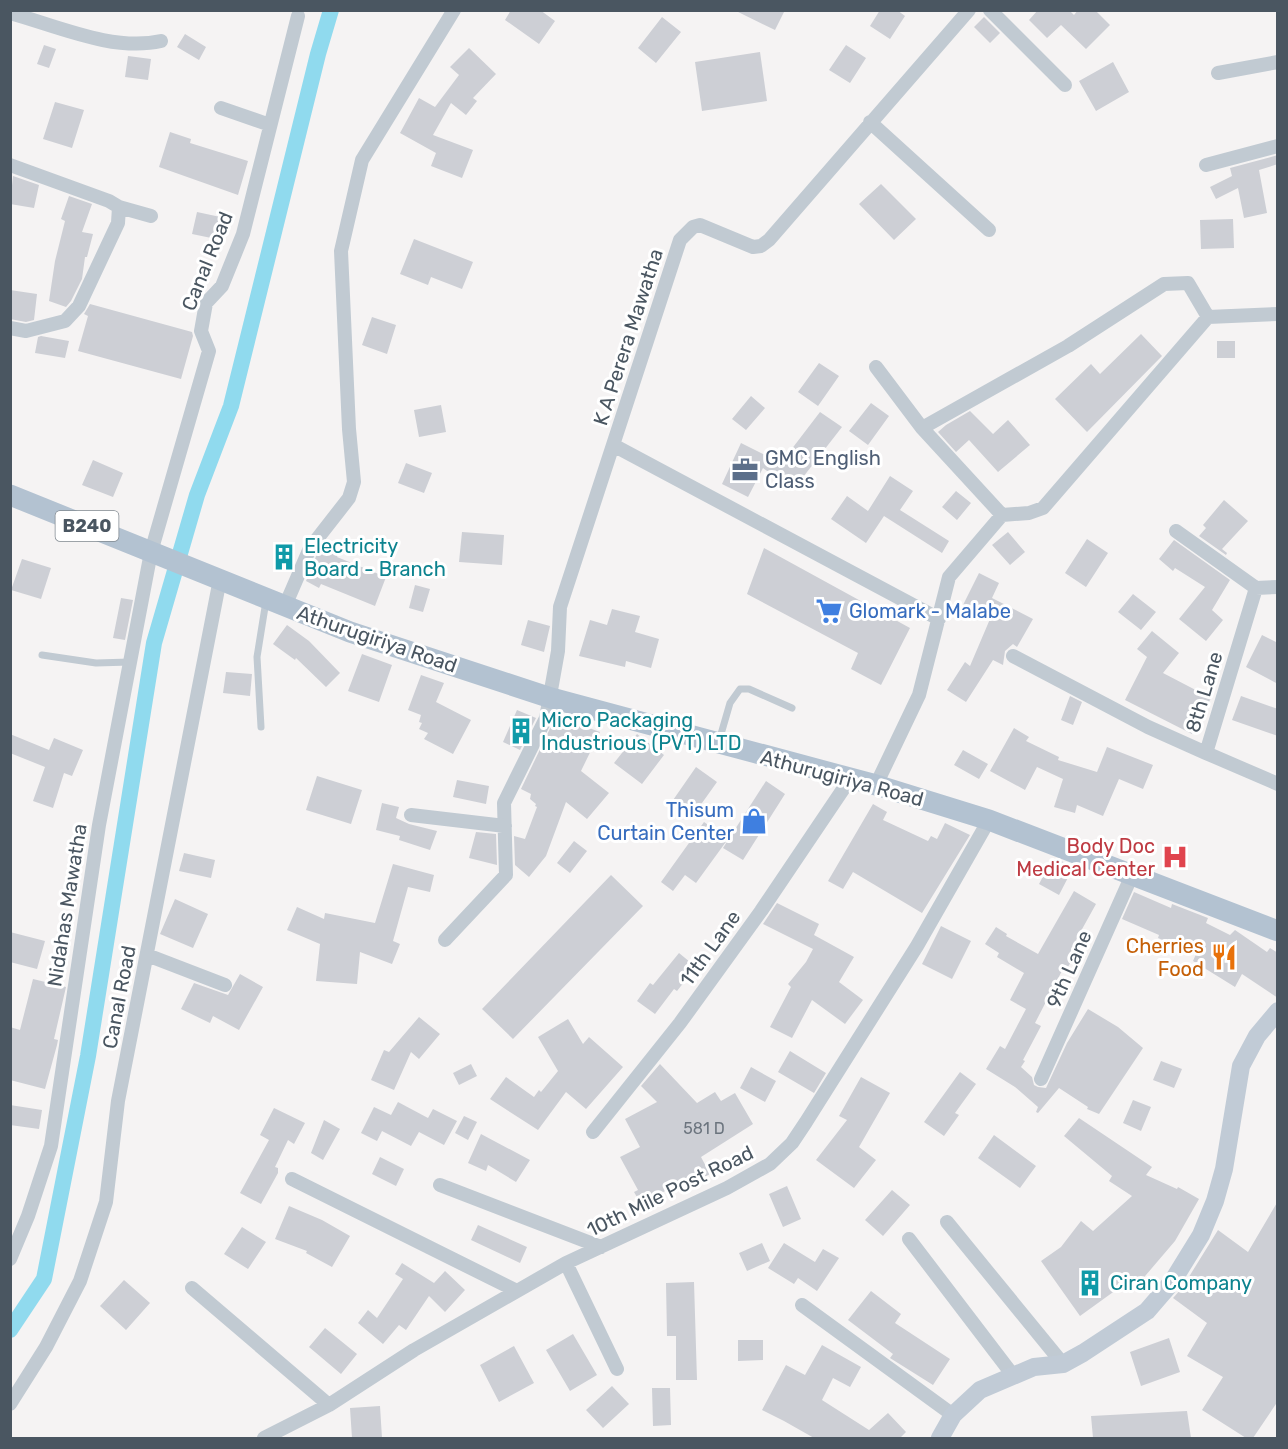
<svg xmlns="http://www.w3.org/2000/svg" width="1288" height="1449" font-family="Rubik,sans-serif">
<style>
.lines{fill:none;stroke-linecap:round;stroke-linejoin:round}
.canal{stroke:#90daee;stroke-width:16}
.building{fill:#cdcfd5}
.lane{stroke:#c1cad2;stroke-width:7}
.street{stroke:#c1cad2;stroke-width:14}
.secondary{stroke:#c1cbd6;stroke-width:18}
.primary{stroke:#b3c2d1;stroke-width:21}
.labels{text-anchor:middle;stroke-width:6;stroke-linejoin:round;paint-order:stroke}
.number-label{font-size:16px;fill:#6b747e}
.shield{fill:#fff;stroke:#808990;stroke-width:1.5}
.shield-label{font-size:18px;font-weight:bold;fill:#4a5661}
.street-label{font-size:20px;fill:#4a5661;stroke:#fff}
.service-label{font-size:20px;fill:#4e5e75;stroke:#fff;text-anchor:start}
.culture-label{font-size:20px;fill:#0d838f;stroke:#fff;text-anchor:start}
.shop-label{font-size:20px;fill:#366cbe;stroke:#fff;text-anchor:start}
.health-label{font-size:20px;fill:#be3a42;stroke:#fff;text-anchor:end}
.food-label{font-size:20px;fill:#c56008;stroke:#fff;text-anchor:end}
</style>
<rect width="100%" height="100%" fill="#f5f3f3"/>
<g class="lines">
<path class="canal" d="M10 1330 44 1279 88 1056 154 643 197 495 231 406 318 54 331 10"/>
</g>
<path class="building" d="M511 10H540L555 21 539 44 505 20Z
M734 10H785L775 30Z
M880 10H897L905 16 890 39 870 26Z
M1038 10H1069L1074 15 1078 10H1095L1110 25 1086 49 1061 25 1047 38 1029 20Z
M662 17 681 32 656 63 638 48Z
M984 17 1000 33 990 43 974 27Z
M185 34 206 47 199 60 177 47Z
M44 45 56 49 49 68 37 64Z
M846 45 866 58 850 83 829 70Z
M469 48 496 74 473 98 477 101 466 115 451 103 433 135 473 150 462 178 431 166 436 153 400 133 419 98 435 107 459 75 450 67Z
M760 52 767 101 702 111 695 62Z
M128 56 151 59 148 80 125 77Z
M1113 62 1129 92 1096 111 1079 81Z
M55 102 84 110 72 148 43 139Z
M170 132 191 139 190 143 248 161 238 195 159 167Z
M1278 155V164L1259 170 1267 213 1244 218 1238 188 1216 199 1210 187 1232 176 1230 168Z
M13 176 39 185 34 208 10 204Z
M881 184 916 219 894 240 859 204Z
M69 196 92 204 82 232 93 234 87 257H85L82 279 71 301 66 307 49 301 55 261 65 221 61 219Z
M197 212 225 218 221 240 192 234Z
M1233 219 1234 248 1201 249 1200 220Z
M414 239 473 262 462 289 431 277 428 285 400 274Z
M10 290 37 294 34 320 26 322 10 319Z
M90 304 192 332 193 336 181 379 78 351 88 316 84 314Z
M372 317 396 325 387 354 362 345Z
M1141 334 1162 356 1087 432 1055 399 1091 364 1100 374Z
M41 336 69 341 65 358 35 353 38 337Z
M1217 341H1235V358H1217Z
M819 363 839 376 818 406 798 392Z
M751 396 765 408 746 430 732 419Z
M871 403 889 416 868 445 849 431Z
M441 405 446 432 419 437 414 410Z
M970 411 993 434 1008 420 1030 445 998 472 969 440 956 452 938 432 946 425Z
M820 412 842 427 793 490 763 468 748 497 722 484 741 443 781 463Z
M93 460 123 473 113 497 82 485Z
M406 463 432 473 424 493 398 483Z
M890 476 913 491 900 510 949 541 942 553 884 516 866 543 831 519 847 496 868 511Z
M956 491 971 503 957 520 942 507Z
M1224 500 1248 521 1222 549 1227 553 1226 555 1199 536 1206 528 1203 525Z
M462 532 504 535 502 565 459 562Z
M1008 532 1025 552 1010 565 992 545Z
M1087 539 1108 553 1086 587 1065 573Z
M1174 540 1230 580 1212 610 1223 620 1206 641 1179 619 1205 587 1175 568 1173 571 1159 559Z
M281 546 294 550 288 569 274 565Z
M323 546 338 555 337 557 386 577 375 606 321 584 319 588 306 581 317 554Z
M764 548 910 628 881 685 851 669 858 653 747 594Z
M22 559 51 568 41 599 11 590Z
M979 573 999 583 992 598 1033 619 1017 647 1013 644 1005 651 1003 665 993 660 966 702 947 690 965 662 970 666 990 619 963 605Z
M415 585 430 589 423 612 409 608Z
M1133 594 1156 612 1141 630 1118 612Z
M121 598 133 600 125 640 113 638Z
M612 609 640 616 635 632 659 639 651 668 626 661 625 667 579 656 590 620 607 625Z
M528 620 550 626 544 652 521 645Z
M287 625 309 641 340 673 326 687 296 658 295 660 273 644Z
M1152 631 1179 653 1163 673 1211 698 1192 734 1125 700 1147 657 1137 649Z
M1262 635 1278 643V684L1246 667Z
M362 654 392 665 379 702 348 691Z
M226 672 252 674 250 696 223 693Z
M421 675 444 683 436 702 471 720 453 754 424 739 428 733 419 729 422 723 419 722 421 715 408 710Z
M1070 696 1082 702 1073 725 1061 720Z
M1241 696 1278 709V736L1232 720Z
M517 710 536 718 520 750 503 742Z
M556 716 600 732 581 771 609 793 587 819 566 802 546 856 529 877 515 865 514 836 525 839 537 807 535 806 536 804 530 799 531 794 521 789Z
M1014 728 1029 737 1026 741 1059 757 1058 760 1097 772 1107 747 1153 765 1143 789 1119 779 1103 816 1077 805 1075 813 1054 807 1063 779 1037 767 1025 790 990 771Z
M10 734 49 750 54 738 83 750 72 776 64 773 53 808 33 801 45 767 10 753Z
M637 734 664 755 642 784 614 763Z
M963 750 988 764 979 779 954 765Z
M696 767 717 782 692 817 671 803Z
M317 776 362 790 351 824 306 810Z
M457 780 489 786 486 804 453 797Z
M766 781 785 794 743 860 723 848Z
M382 803 399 807 396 818 409 824 437 831 430 850 399 840 400 836 376 830Z
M873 804 887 812 883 820 928 841 931 836 937 839 945 823 970 835 922 913 853 872 843 889 828 881Z
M704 822 728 839 696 883 685 875 673 891 661 882Z
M476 832 496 834 497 865 469 858Z
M574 841 587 851 570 873 557 863Z
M184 853 215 860 211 878 179 871Z
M1053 858 1074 866 1059 895 1039 884Z
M393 864 434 875 430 892 408 887 393 941 400 944 392 964 360 952 357 984 316 981 320 944 287 930 297 907 324 919 325 913 375 923Z
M611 875 643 906 513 1039 482 1009Z
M1074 891 1096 904 1076 940 1081 944 1068 967 1065 965 1035 1023 1041 1026 1023 1060 1025 1061 1021 1067 1032 1077 1034 1085 1038 1087 1046 1088 1067 1043 1088 1009 1118 1027 1143 1048 1099 1114 1087 1109 1088 1107 1059 1088 1038 1113 1036 1112 1038 1107 1015 1087 986 1069 1000 1046 1005 1049 1026 1009 1010 1000 1024 973 997 957 999 953 985 944 996 927 1007 934 1006 936 1038 954Z
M1134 892 1171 908 1172 904 1208 918 1206 923 1230 935 1235 930 1267 952 1270 948 1278 953V998L1242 974 1235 987 1193 961 1196 954 1158 938 1159 935 1122 919Z
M175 899 208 914 193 948 160 934Z
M777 903 819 924 814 935 854 957 839 982 863 1000 845 1024 812 1000 792 1038 770 1027 791 987 788 984 806 962 813 949 763 924Z
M941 926 971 941 952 979 922 964Z
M10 932 45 941 37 969 10 962Z
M679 953 696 967 677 991 674 989 655 1014 637 1001 650 983 653 985Z
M240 974 263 987 239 1030 213 1016 210 1023 181 1009 194 983 228 995Z
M33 979 66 987 54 1039 58 1040 57 1045 45 1089 10 1080V1027L20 1030Z
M419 1017 440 1034 419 1059 411 1052 394 1090 371 1080 384 1050 389 1052Z
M568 1019 583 1044 589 1037 623 1067 586 1109 566 1092 538 1130 490 1099 506 1077 534 1097 539 1090 541 1092 558 1071 538 1037Z
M790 1051 826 1073 814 1093 778 1072Z
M1161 1061 1182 1069 1174 1088 1153 1080Z
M471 1064 477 1076 459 1085 453 1073Z
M660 1064 697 1103 715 1092 721 1101 735 1093 753 1124 701 1157 710 1174 670 1195 667 1190 641 1204 634 1192 638 1190 620 1157 640 1147 625 1119 657 1102 641 1086Z
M751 1067 776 1081 765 1102 740 1088Z
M960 1072 976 1084 955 1113 959 1115 944 1136 924 1122Z
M861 1077 890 1093 859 1147 876 1160 854 1188 816 1160 847 1120 839 1116Z
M1133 1100 1151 1107 1141 1131 1123 1123Z
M398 1102 428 1118 433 1109 457 1121 444 1145 419 1132 411 1146 382 1131 377 1141 361 1133 374 1107 391 1115Z
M10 1105 42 1110 39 1129 10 1125Z
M274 1108 305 1123 294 1144 288 1140 275 1167 278 1168V1173L261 1204 240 1193 269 1140 260 1135Z
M464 1116 477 1122 468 1140 455 1133Z
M1079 1118 1152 1167 1146 1175 1177 1189 1178 1187 1199 1199 1175 1241 1140 1282 1134 1277 1080 1316 1041 1261 1061 1247 1081 1221 1093 1231 1132 1196 1109 1181 1112 1176 1064 1136Z
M324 1120 340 1129 323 1160 311 1153Z
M481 1134 530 1160 516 1182 488 1165 486 1171 468 1163Z
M994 1135 1036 1166 1020 1188 978 1158Z
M380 1157 404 1169 396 1186 372 1174Z
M787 1186 801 1219 783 1227 769 1194Z
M892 1190 910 1205 883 1236 865 1220Z
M1278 1201V1401L1253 1438H1246L1202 1410 1223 1377 1187 1356 1207 1323 1173 1298 1182 1288 1218 1230 1248 1252Z
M289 1206 322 1220 350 1236 332 1267 306 1253 307 1251 275 1239Z
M478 1225 527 1247 520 1263 471 1240Z
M242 1227 266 1242 248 1269 224 1254Z
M762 1243 770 1261 747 1271 739 1253Z
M784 1243 815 1262 823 1249 839 1258 817 1291 798 1278 794 1284 768 1268Z
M402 1263 434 1283 445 1271 465 1290 445 1312 429 1296 406 1330 399 1325 383 1344 358 1323 368 1310 377 1318 403 1279 395 1274Z
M124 1280 150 1303 126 1330 100 1306Z
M694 1282 697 1380H676V1336H667L666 1283Z
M871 1291 901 1314 895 1323 950 1359 933 1385 890 1358 893 1354 848 1320Z
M325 1328 357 1354 341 1374 309 1347Z
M573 1334 597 1375 570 1391 546 1350Z
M1169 1338 1180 1372 1141 1386 1130 1352Z
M738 1340H763V1360L738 1361Z
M822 1345 861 1367 850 1387 833 1378 822 1400 869 1430 888 1413 906 1432 900 1438H814L784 1421 762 1410 786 1365 805 1375Z
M514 1346 534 1383 499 1402 480 1365Z
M612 1386 629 1404 603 1428 586 1410Z
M652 1388H670L671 1425 653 1426Z
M380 1406 382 1438H352L350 1408Z
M1187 1411 1191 1438H1093L1091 1416Z"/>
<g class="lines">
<path class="lane" d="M42 655 96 663 130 662
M261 727 257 657 266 601
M719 741 730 703 740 689H749L792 708"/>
<path class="street" d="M990 10 1065 85
M10 13C57 26 114 52 161 41
M1218 73 1278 62
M221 108 270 125
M870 122 989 230
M10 165 109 201 119 207 118 223 79 306 65 321 26 331 10 328
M1206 165 1278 146
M119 207 151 216
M876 367 922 428 1002 515 1029 513 1043 508 1208 317 1278 314
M922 428 1068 346 1164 284 1188 283 1208 317
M613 445 939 619
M1176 531 1256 588
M1278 587 1256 588 1206 753 1278 784
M285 606 310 548 349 498 354 482 349 429 341 251 362 160 454 10
M1013 656 1148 727 1206 753
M876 785 919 695 949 577 1002 515
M411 815 505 826
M445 940 506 875 504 803 546 718 558 651 560 607 680 240 693 227 700 225 753 247 761 246 769 240 969 10
M147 955 225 985
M1041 1079 1132 875
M593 1132 680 1023 761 911 850 779
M292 1179 517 1291
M440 1185 601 1247
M947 1222 1063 1364
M909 1239 1012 1374
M10 1259 28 1216 51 1146 99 825 151 552 209 351 201 331 206 303 222 286 243 234 298 16
M566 1263 617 1369
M192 1288 329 1405
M802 1305 953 1415
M10 1404 46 1347 80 1281 106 1202 118 1101 220 579
M264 1438 329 1405 414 1350 566 1263 727 1188 770 1164 792 1143 806 1122 917 946 989 820"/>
<path class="secondary" d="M940 1438 953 1415 980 1390 1034 1367 1063 1364 1083 1353 1147 1311 1172 1282 1201 1235 1215 1201 1224 1169 1241 1066 1257 1036 1278 1011"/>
<path class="primary" d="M10 495 350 632 551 698 876 785 989 820 1278 931"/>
</g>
<defs>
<g id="office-bare" transform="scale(2.07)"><path d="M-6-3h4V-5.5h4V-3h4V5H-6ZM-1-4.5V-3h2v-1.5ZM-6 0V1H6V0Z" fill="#5c6f8a" stroke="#fff" stroke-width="2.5" paint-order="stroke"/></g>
<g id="building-bare" transform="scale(2.07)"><path d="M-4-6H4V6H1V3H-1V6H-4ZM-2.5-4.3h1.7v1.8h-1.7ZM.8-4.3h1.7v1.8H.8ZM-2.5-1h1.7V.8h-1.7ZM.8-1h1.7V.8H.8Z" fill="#0f9aa8" stroke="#fff" stroke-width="2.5" paint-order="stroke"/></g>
<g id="supermarket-bare" transform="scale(2.07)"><path d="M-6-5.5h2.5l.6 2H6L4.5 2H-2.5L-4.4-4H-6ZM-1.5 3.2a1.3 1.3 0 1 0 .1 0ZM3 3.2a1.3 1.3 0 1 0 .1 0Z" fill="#3f7fe0" stroke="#fff" stroke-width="2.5" paint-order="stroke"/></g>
<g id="shop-bare" transform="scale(2.07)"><path d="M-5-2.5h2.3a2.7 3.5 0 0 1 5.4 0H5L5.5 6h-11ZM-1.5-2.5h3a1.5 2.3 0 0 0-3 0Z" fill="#3f7fe0" stroke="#fff" stroke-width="2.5" paint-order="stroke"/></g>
<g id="hospital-bare" transform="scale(2.07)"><path d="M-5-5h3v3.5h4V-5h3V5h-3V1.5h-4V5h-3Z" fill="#e0444e" stroke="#fff" stroke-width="2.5" paint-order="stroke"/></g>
<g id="restaurant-bare" transform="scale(2.07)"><path d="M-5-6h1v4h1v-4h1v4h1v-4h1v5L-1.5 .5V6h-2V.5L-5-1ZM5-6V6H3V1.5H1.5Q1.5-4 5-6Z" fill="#e8710a" stroke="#fff" stroke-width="2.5" paint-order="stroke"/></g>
</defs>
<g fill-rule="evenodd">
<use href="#office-bare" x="745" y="470"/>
<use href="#building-bare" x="284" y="557"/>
<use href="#supermarket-bare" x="829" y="611"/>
<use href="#building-bare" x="521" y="731"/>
<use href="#shop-bare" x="754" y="821"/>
<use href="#hospital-bare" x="1175" y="857"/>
<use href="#restaurant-bare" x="1224" y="957"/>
<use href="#building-bare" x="1090" y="1283"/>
</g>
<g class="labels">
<g class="number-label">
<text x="704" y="1134">581 D</text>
</g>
<rect class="shield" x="55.5" y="511" width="63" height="30" rx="4.5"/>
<g class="shield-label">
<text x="87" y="532">B240</text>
</g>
<g class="street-label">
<text transform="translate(207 261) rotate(-68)" y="7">Canal Road</text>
<text transform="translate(628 337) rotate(-72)" y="7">K A Perera Mawatha</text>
<text transform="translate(377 639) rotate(19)" y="7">Athurugiriya Road</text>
<text transform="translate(1204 692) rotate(-73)" y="7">8th Lane</text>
<text transform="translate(842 778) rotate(15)" y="7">Athurugiriya Road</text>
<text transform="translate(67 905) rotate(-81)" y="7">Nidahas Mawatha</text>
<text transform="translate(710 948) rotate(-54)" y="7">11th Lane</text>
<text transform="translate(1069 969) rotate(-66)" y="7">9th Lane</text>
<text transform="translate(119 997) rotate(-79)" y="7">Canal Road</text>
<text transform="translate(670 1191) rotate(-26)" y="7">10th Mile Post Road</text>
</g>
<g class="service-label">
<text x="765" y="465">GMC English<tspan x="765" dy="23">Class</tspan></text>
</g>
<g class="culture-label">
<text x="304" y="553">Electricity<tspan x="304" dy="23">Board - Branch</tspan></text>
<text x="541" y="727">Micro Packaging<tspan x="541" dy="23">Industrious (PVT) LTD</tspan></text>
<text x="1110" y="1290">Ciran Company</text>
</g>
<g class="shop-label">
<text x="849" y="618">Glomark - Malabe</text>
<text x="734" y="817" text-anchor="end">Thisum<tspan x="734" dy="23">Curtain Center</tspan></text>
</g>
<g class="health-label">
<text x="1155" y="853">Body Doc<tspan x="1155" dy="23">Medical Center</tspan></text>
</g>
<g class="food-label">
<text x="1204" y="953">Cherries<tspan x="1204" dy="23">Food</tspan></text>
</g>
</g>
<rect width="1288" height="1449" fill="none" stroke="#4a5661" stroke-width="24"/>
</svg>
